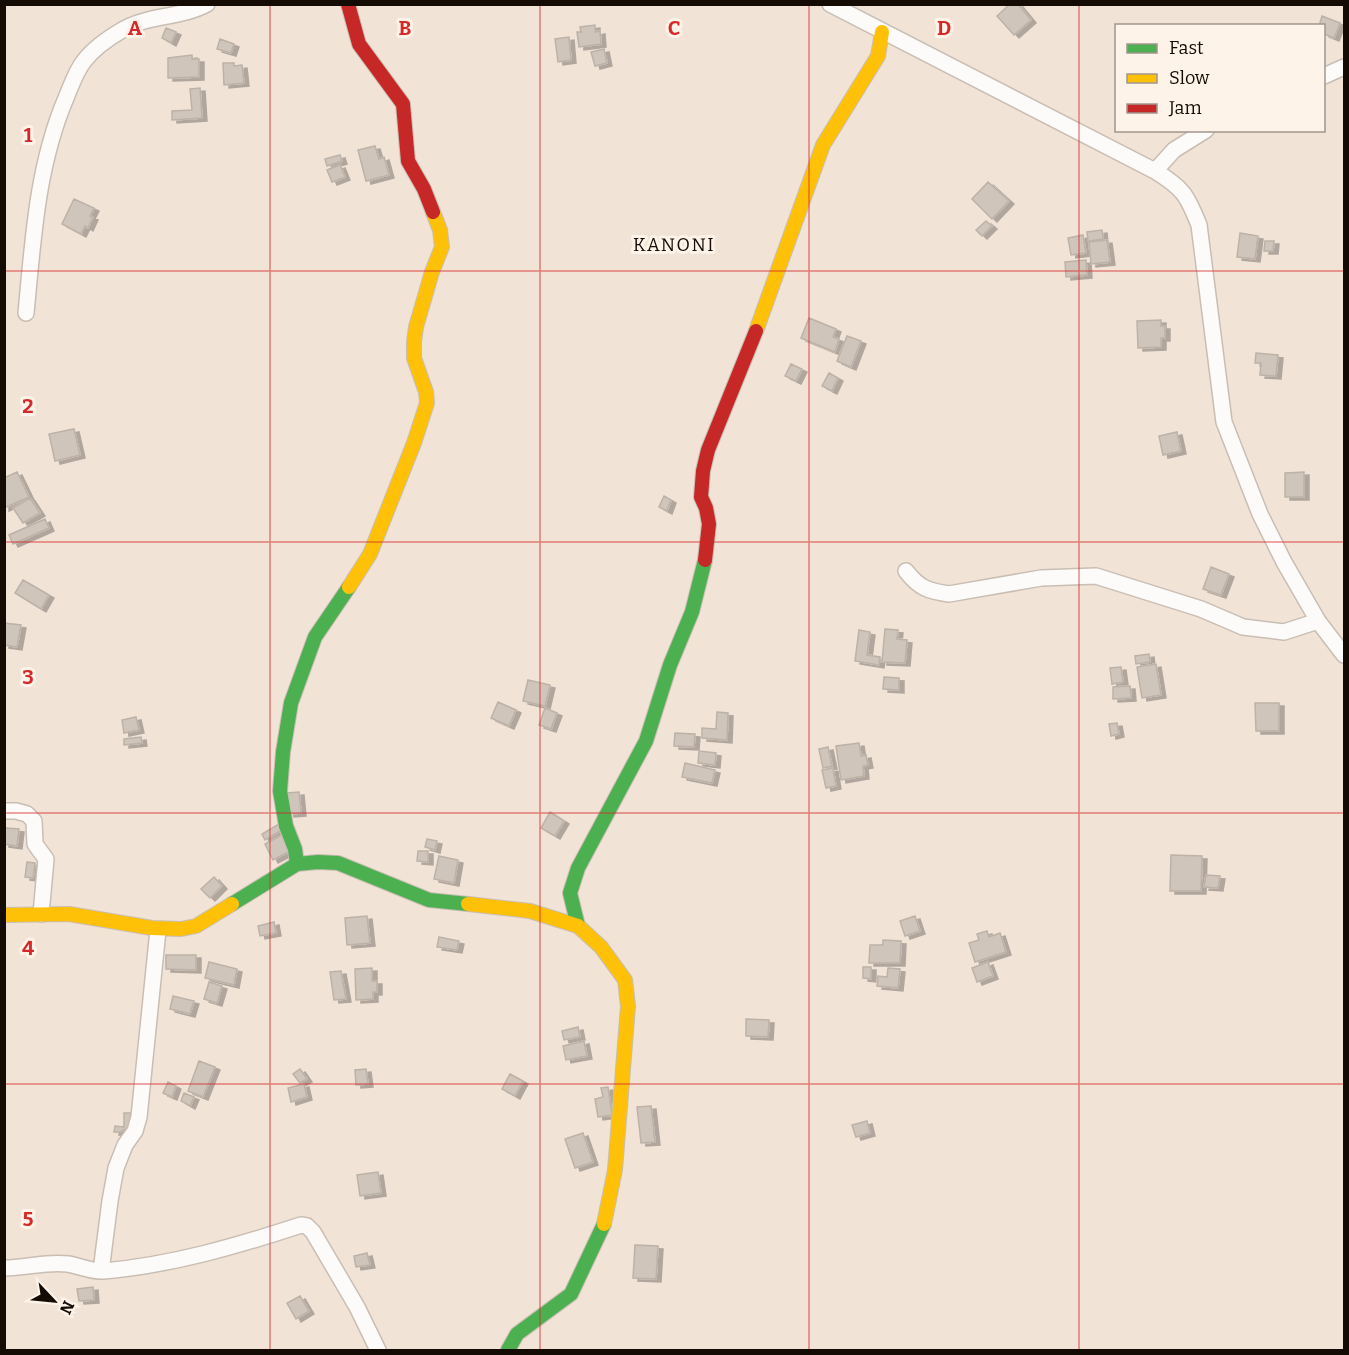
<svg xmlns="http://www.w3.org/2000/svg" width="1349" height="1355" font-family="Bitter,serif">
<style>
.building{fill:#d0c5bb;stroke:#bdb2a7;stroke-width:1.5;filter:url(#shadow)}
.lines{fill:none;stroke-linecap:round;stroke-linejoin:round}
.street-casing{stroke:#c9beb4;stroke-width:18}
.fast-casing{stroke:#c9beb4;stroke-width:16}
.slow-casing{stroke:#c9beb4;stroke-width:16}
.jam-casing{stroke:#c9beb4;stroke-width:16}
.street{stroke:#fdfbf9;stroke-width:15}
.fast{stroke:#4caf50;stroke-width:14}
.slow{stroke:#ffc107;stroke-width:14}
.jam{stroke:#c62828;stroke-width:14}
.grid{fill:none;stroke:#d62828;stroke-width:1.5;stroke-opacity:0.55}
.labels{text-anchor:middle;stroke-width:6;stroke-linejoin:round;paint-order:stroke}
.quarter-label{font-size:18px;letter-spacing:1.5px;fill:#130b04;stroke:#fef3e9}
.grid-label{font-size:20px;text-anchor:middle;font-weight:bold;fill:#d62828;stroke:#fef3e9;stroke-width:6;stroke-linejoin:round;paint-order:stroke}
</style>
<defs>
<filter id="shadow"><feDropShadow dx="5" dy="3" stdDeviation="0" flood-color="#0004"/></filter>
</defs>
<rect width="100%" height="100%" fill="#f1e3d6"/>
<path class="building" d="M1010 4H1018L1031 20 1014 35 997 16Z
M1322 16 1340 23 1334 38 1324 34V26H1319Z
M595 25V32L600 31 601 44 579 47 577 32H581L580 27Z
M166 28 176 32 171 43 162 38Z
M569 37 571 60 558 62 555 39Z
M220 39 234 44 231 53 217 49Z
M604 49 607 63 595 66 591 52Z
M192 55V59H199V77L168 78V58Z
M223 63H234V66L242 65 244 83 224 85Z
M200 88 202 118 172 120V111L192 110 190 89Z
M375 146 379 159 384 157 389 175 366 181 358 150Z
M340 155 342 161 327 166 325 159Z
M340 165 345 177 332 182 327 170Z
M988 182 1009 201 992 219 972 199Z
M74 199 94 208 90 216 93 217 88 228 85 226 81 234 62 224Z
M986 221 992 226 982 236 976 230Z
M1102 230 1103 239 1088 241 1087 232Z
M1240 233 1258 236 1255 259 1237 257Z
M1083 235 1086 253 1071 255 1068 238Z
M1107 240 1110 262 1091 264 1089 242Z
M1265 241H1274L1273 251H1264Z
M1086 260 1087 275 1066 277 1065 262Z
M809 318 836 329 833 337 839 339 835 352 801 338Z
M1161 320V326H1165V338H1161V347L1138 348 1137 321Z
M847 336 861 341 851 367 837 361Z
M1256 353 1278 355 1276 376 1260 375 1261 363H1255Z
M791 364 802 369 796 381 785 376Z
M829 373 838 378 832 391 822 386Z
M74 429 80 455 55 461 49 434Z
M1177 432 1181 451 1163 455 1159 436Z
M17 472 29 497 4 508V478Z
M1304 472V497H1285V473Z
M664 496 671 500 667 511 659 507Z
M30 498 40 513 23 523 13 508Z
M45 519 49 528 13 544 9 535Z
M1211 567 1229 574 1221 595 1203 589Z
M23 580 49 595 41 609 15 593Z
M4 623 21 625 17 647 4 645Z
M885 629 898 630 897 639 907 640 905 663 882 662Z
M859 630 870 632 867 655 880 657 879 665 855 661Z
M1149 654 1150 662 1136 664 1135 656Z
M1156 664 1161 695 1142 698 1137 667Z
M1121 667 1123 682 1112 684 1110 668Z
M884 677 899 678V690L883 689Z
M528 680 550 685 545 706 523 701Z
M1130 686 1131 698 1113 699V687Z
M498 702 516 710 509 726 491 718Z
M1255 703H1279V731H1256Z
M545 708 557 713 551 729 539 725Z
M717 712 728 713 727 740 702 738V728L716 729Z
M136 717 139 730 124 733 122 720Z
M1117 723 1119 734 1111 736 1109 724Z
M675 733 695 734 694 747 674 746Z
M141 737 142 743 124 745V739Z
M859 743 861 756 866 755 868 765 863 766 864 776 841 780 836 746Z
M828 747 832 766 823 768 819 749Z
M699 751 716 753 715 765 698 763Z
M685 763 715 770 712 783 682 777Z
M833 768 836 786 826 788 822 770Z
M299 792 301 813 289 814 287 793Z
M550 812 564 821 555 836 541 828Z
M284 821 287 827 265 840 262 834Z
M5 828 19 829 17 846 4 844Z
M285 833 294 849 273 860 265 844Z
M427 839 437 841 435 850 425 847Z
M418 851H428V862L417 861Z
M1171 855 1202 856 1201 891H1170Z
M439 856 458 860 454 883 434 879Z
M27 862 35 863 33 878 25 877Z
M1206 875 1220 876 1218 888 1204 887Z
M214 877 222 886 210 898 201 889Z
M367 916 370 943 347 945 345 918Z
M915 916 920 931 905 936 900 921Z
M274 922 276 933 260 936 258 926Z
M987 931 989 937 1000 933 1006 952 975 962 969 943 979 940 977 934Z
M439 937 459 941 457 950 437 947Z
M883 940 901 941 900 963H869L870 945H883Z
M166 955H196V970L166 969Z
M209 962 237 969 234 985 205 978Z
M988 962 993 976 977 982 972 968Z
M863 967H871V979L863 978Z
M372 968V981H377V992H373V999L356 1000 355 969Z
M888 968 900 969 898 988 877 986 878 976 887 977Z
M341 971 346 999 334 1000 330 972Z
M209 982 222 986 217 1003 204 999Z
M173 996 194 1001 190 1014 170 1009Z
M746 1019 769 1020 768 1037 746 1036Z
M578 1027 580 1037 564 1040 562 1031Z
M584 1041 587 1056 566 1060 563 1046Z
M199 1061 215 1067 203 1097 188 1091Z
M300 1069 307 1079 300 1083 293 1074Z
M366 1069 368 1084 356 1085 355 1070Z
M510 1074 523 1081 515 1096 502 1089Z
M168 1082 176 1086 172 1097 163 1093Z
M304 1084 307 1097 291 1102 288 1088Z
M608 1087 612 1115 598 1117 595 1099 603 1097 601 1088Z
M184 1093 194 1097 190 1106 181 1101Z
M651 1106 655 1142 641 1143 637 1107Z
M124 1113H131L130 1127 120 1132H114L115 1126 124 1127Z
M867 1121 870 1133 856 1137 852 1125Z
M583 1133 593 1162 575 1168 565 1139Z
M378 1172 381 1193 360 1196 357 1175Z
M635 1245 658 1246 656 1279 633 1278Z
M367 1253 370 1265 356 1267 354 1256Z
M93 1287 94 1300 79 1301 77 1289Z
M300 1296 309 1311 296 1319 287 1303Z"/>
<g class="lines">
<g class="street-casing">
<path id="street" d="M830 4 1155 171C1183 188 1187 195 1199 225L1224 422 1260 514 1284 562 1318 621 1344 655
M1324 76 1344 67
M1155 171 1174 150 1206 130
M26 313C33 240 37 166 66 98 71 86 76 71 84 61 94 48 110 37 124 29 149 15 181 18 207 4
M906 571C919 588 928 591 949 594L1041 578 1096 576 1201 609 1243 627 1284 632 1318 621
M4 811H16L27 814 34 821 35 844 46 859 41 914
M4 1268C26 1268 47 1261 68 1264 80 1266 92 1272 104 1271 172 1265 237 1246 301 1225L307 1226 313 1232 357 1307 378 1350
M101 1271 110 1201 116 1168 125 1145 135 1131 139 1117 158 930"/>
</g>
<g class="fast-casing">
<path id="fast" d="M297 864 295 849 286 826 280 791 283 752 291 703 315 637 349 587
M232 904 297 864 318 862 338 863 429 900 468 904
M578 926 570 893 578 868 646 741 670 665 692 612 705 560
M508 1350 517 1334 571 1294 604 1224"/>
</g>
<g class="slow-casing">
<path id="slow" d="M756 331 823 145 878 56 882 32
M349 587 370 554 414 443 427 403 426 392 414 358V342L416 327 432 272 442 247 440 230 433 212
M468 904 530 911 578 926 601 947 625 980 628 1006 615 1170 604 1224
M4 915 69 914 152 928 181 929 196 926 232 904"/>
</g>
<g class="jam-casing">
<path id="jam" d="M348 4 359 44 403 104 408 161 424 189 433 212
M705 560 709 524 706 508 701 497 703 471 708 450 756 331"/>
</g>
<use href="#street" class="street"/>
<use href="#fast" class="fast"/>
<use href="#slow" class="slow"/>
<use href="#jam" class="jam"/>
</g>
<path class="grid" d="M270 4V1350M540 4V1350M809 4V1350M1079 4V1350M4 271H1344M4 542H1344M4 813H1344M4 1084H1344"/>
<g class="labels">
<g class="quarter-label">
<text x="674" y="251">KANONI</text>
</g>
</g>
<g class="grid-label">
<text x="135" y="35">A</text>
<text x="405" y="35">B</text>
<text x="674" y="35">C</text>
<text x="944" y="35">D</text>
<text x="28" y="142">1</text>
<text x="28" y="413">2</text>
<text x="28" y="684">3</text>
<text x="28" y="955">4</text>
<text x="28" y="1226">5</text>
</g>
<rect width="1349" height="1355" fill="none" stroke="#130b04" stroke-width="12"/>
<rect x="1115" y="24" width="210" height="108" fill="#fef3e9" stroke="#a0968d" stroke-width="1.5"/>
<rect x="1127" y="44" width="30" height="9" fill="#4caf50" stroke="#a0968d" stroke-width="1.5"/>
<text x="1169" y="54" font-size="18" fill="#130b04">Fast</text>
<rect x="1127" y="74" width="30" height="9" fill="#ffc107" stroke="#a0968d" stroke-width="1.5"/>
<text x="1169" y="84" font-size="18" fill="#130b04">Slow</text>
<rect x="1127" y="104" width="30" height="9" fill="#c62828" stroke="#a0968d" stroke-width="1.5"/>
<text x="1169" y="114" font-size="18" fill="#130b04">Jam</text>
<g transform="translate(54 1301) rotate(116)" stroke="#fef3e9" stroke-width="4.5" paint-order="stroke">
<path d="M0-4.5L10 22L0 15L-10 22Z" fill="#130b04"/>
<text y="-9" font-size="16" font-weight="bold" text-anchor="middle" fill="#130b04">N</text>
</g>
</svg>
